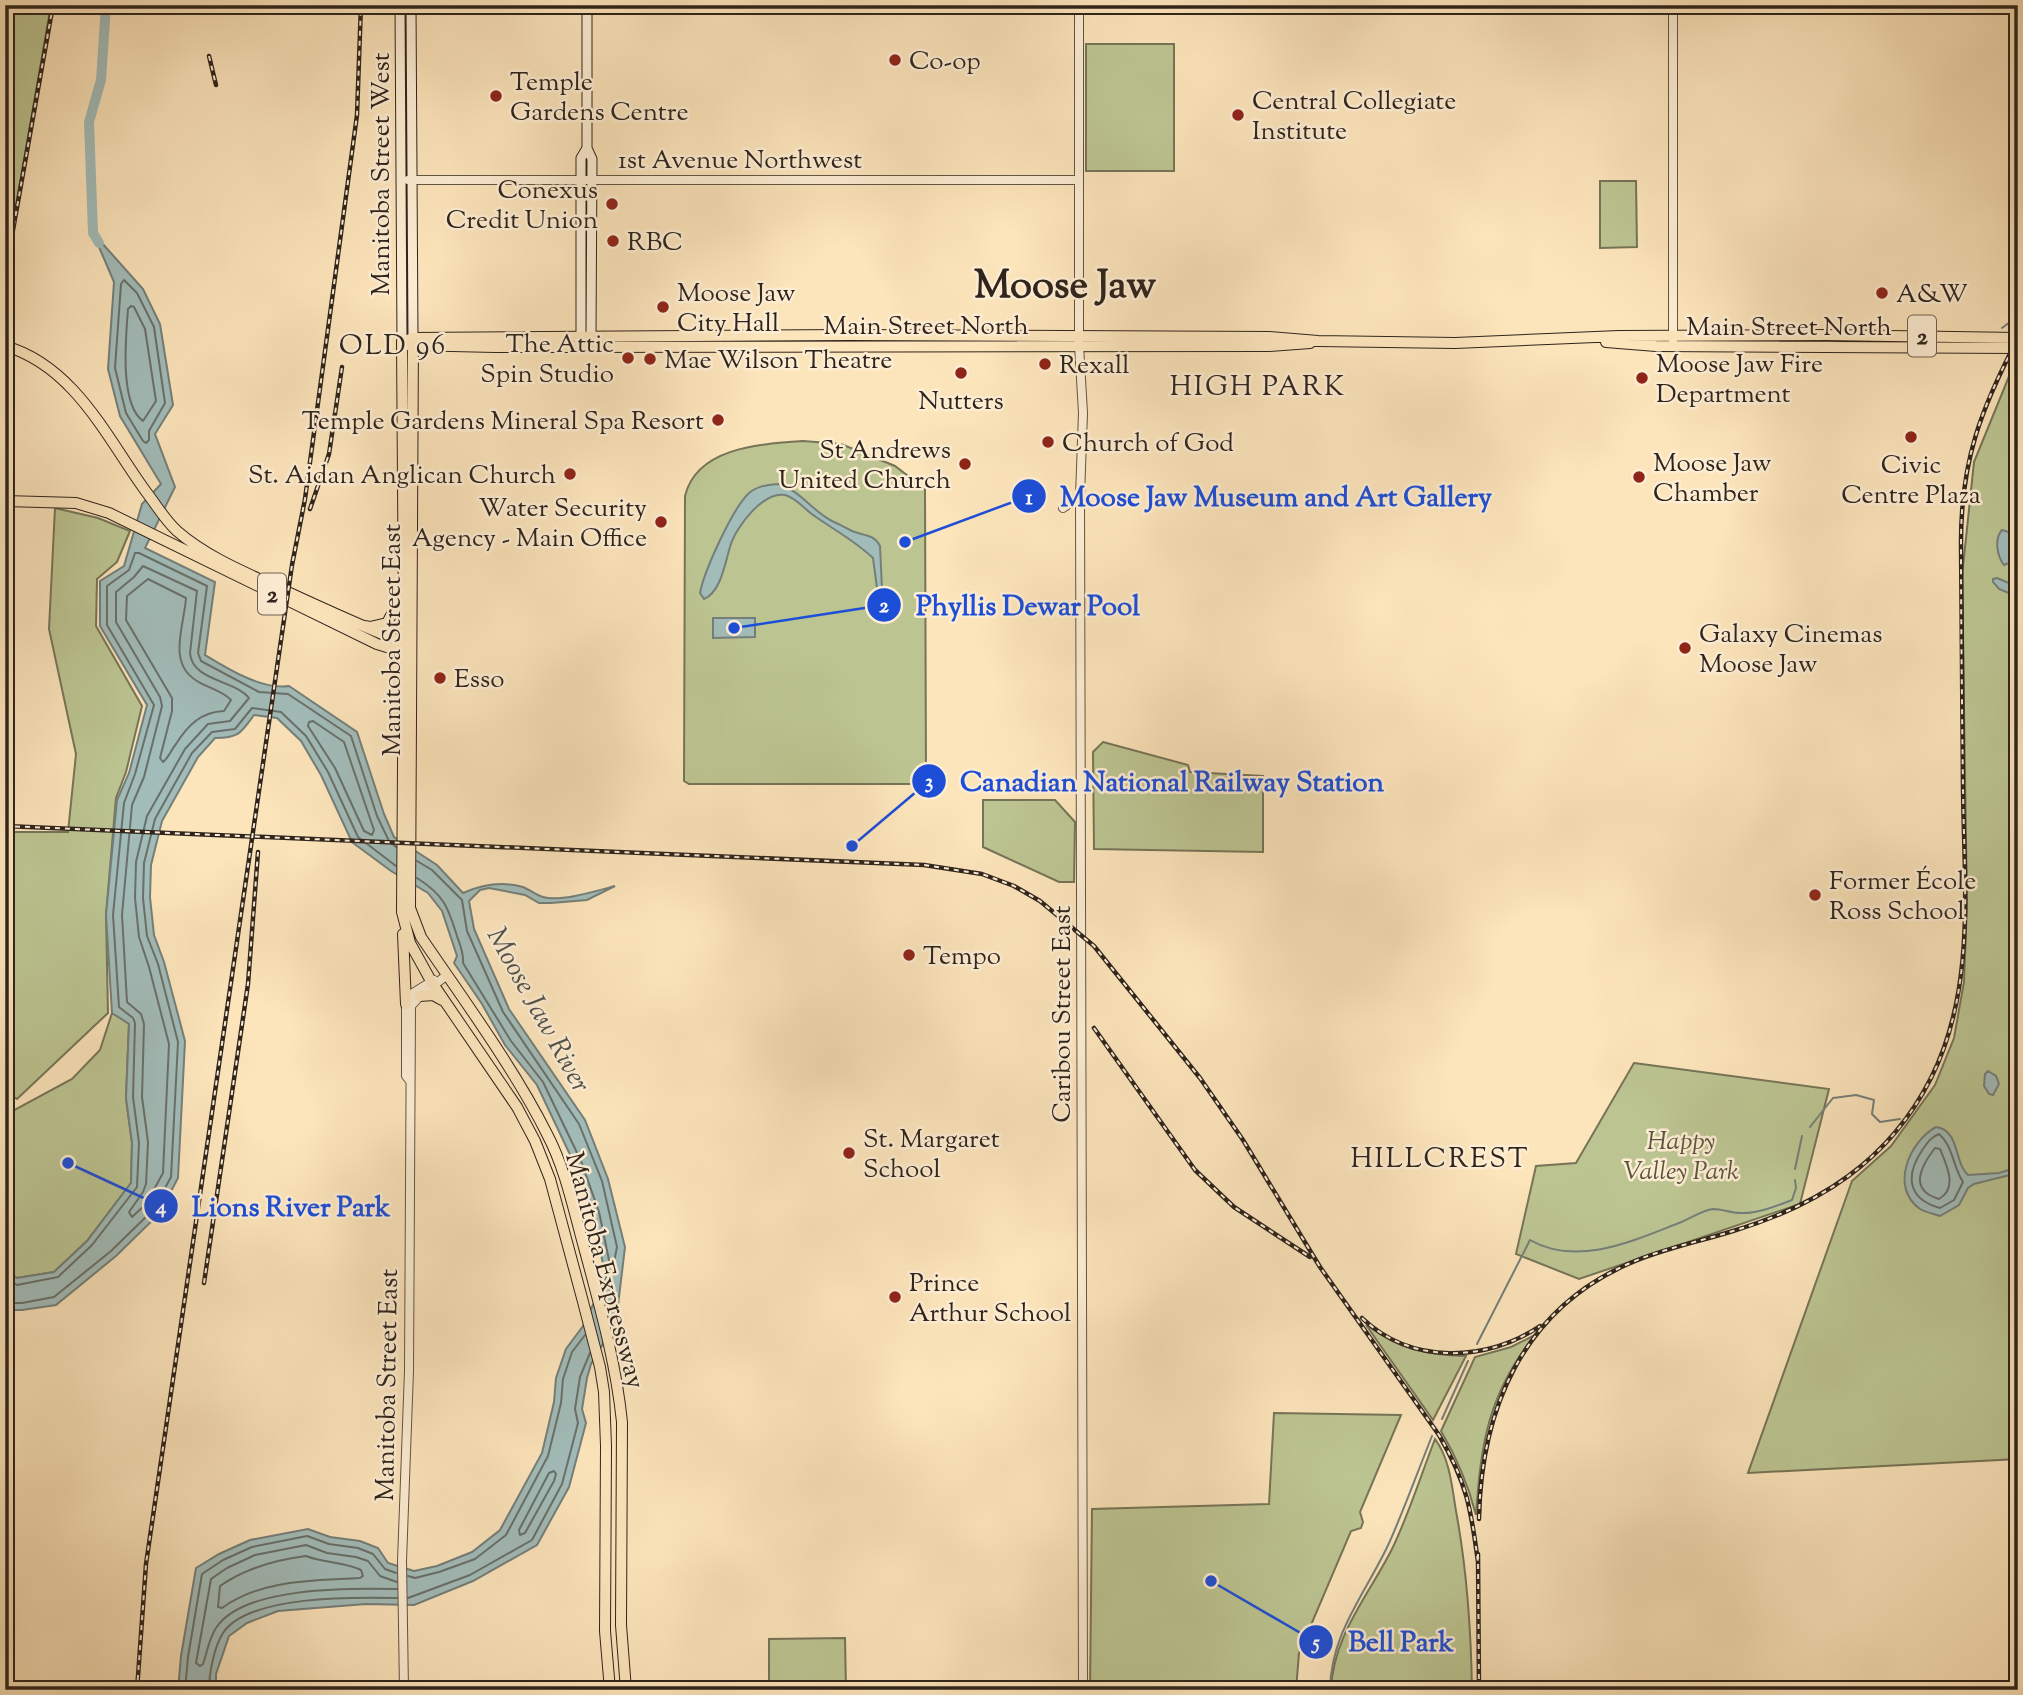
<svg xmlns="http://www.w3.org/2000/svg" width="2023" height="1695" font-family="'Sorts Mill Goudy',serif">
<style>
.green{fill:#bcc592;stroke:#767457;stroke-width:2}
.water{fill:#a2bcb9;stroke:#747f7a;stroke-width:2}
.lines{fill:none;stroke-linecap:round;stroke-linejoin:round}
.shore{stroke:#68706a;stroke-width:2}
.stream{stroke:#747f7a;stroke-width:2}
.river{stroke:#a2bcb9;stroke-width:10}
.tertiary-casing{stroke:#625444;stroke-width:10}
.secondary-casing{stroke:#2f241c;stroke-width:11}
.primary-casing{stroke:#2f241c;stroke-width:12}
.tertiary{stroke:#fdedd3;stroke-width:8}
.secondary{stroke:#fdedd3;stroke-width:9}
.primary{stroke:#fce4bb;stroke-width:10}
.rail-casing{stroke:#2f241c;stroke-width:4.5}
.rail{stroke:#fdedd3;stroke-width:2;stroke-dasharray:5;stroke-linecap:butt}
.poi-dot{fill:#8f2418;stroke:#fdedd3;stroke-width:2.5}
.labels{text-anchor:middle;stroke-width:5;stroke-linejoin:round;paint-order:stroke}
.shield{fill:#fdedd3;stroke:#6d6053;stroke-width:2}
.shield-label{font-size:24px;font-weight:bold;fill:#2f241c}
.poi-label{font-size:26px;fill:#2f241c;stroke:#fdedd3;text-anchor:start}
.street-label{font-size:26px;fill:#2f241c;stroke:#fdedd3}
.park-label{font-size:26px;font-style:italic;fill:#59543f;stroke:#fdedd3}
.neighbourhood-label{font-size:28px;letter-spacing:2px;fill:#2f241c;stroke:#fdedd3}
.water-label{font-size:28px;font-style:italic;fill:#52524b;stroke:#fdedd3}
.town-label{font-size:40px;font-weight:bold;fill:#2f241c;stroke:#fdedd3}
.leader{fill:none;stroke:#1d4ed8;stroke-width:2.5}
.callout-dot{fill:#1d4ed8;stroke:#fdedd3;stroke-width:2.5}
.mark-label{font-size:21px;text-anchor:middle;font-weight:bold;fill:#fff}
.callout-label{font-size:28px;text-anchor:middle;font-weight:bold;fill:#1d4ed8;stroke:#fdedd3;stroke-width:5;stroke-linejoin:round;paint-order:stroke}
</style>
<rect width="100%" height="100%" fill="#fce4bb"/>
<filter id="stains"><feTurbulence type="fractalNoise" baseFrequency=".00286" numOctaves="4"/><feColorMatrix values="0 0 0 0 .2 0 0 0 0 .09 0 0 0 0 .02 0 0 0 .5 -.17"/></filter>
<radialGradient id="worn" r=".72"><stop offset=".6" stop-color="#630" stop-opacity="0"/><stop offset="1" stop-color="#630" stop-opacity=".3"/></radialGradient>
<path class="green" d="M5 5H51L5 269Z
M1086 44H1174V171H1086Z
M1600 181H1636L1637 247 1600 248Z
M2018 366V1459L1748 1473 1852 1181 1891 1146 1935 1085 1954 1038 1964 982 1967 905 1962 576 1974 462 2012 369Z
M803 441 841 444 895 466 925 489 926 779 921 784H689L684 781 685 496C697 447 761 444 803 441Z
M55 508 98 518 130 531 117 562 97 579 96 626 142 706 126 772 116 798 106 915 108 1013 17 1099 5 1091V832H68L76 754 49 629Z
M1103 742 1188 765 1190 772 1263 776V852L1094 849 1093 752Z
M983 800H1055L1075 822 1074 882H1059L983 847Z
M112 1013 129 1023 126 1098 132 1143 131 1183 87 1241 54 1272 17 1278 5 1270V1115L72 1079 100 1050Z
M1634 1063 1829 1089 1800 1204 1579 1279 1516 1254 1536 1166 1576 1163Z
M1366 1325C1402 1349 1423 1355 1466 1356L1433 1420Z
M1535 1335C1488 1394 1481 1443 1476 1515 1468 1484 1457 1458 1441 1431L1475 1357 1511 1347Z
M1274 1413 1401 1415 1360 1512 1363 1522 1361 1528 1351 1531 1299 1653 1296 1690H1090L1092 1509 1269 1504Z
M1435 1439C1450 1459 1452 1487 1456 1511 1467 1570 1471 1629 1472 1690H1331C1333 1635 1369 1595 1392 1549 1409 1514 1421 1475 1435 1439Z
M845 1638 846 1690H769V1639Z"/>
<path class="water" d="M93 233 143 289 160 324 173 405 155 434 175 487 145 548 215 582 205 655C228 669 262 690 289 686L357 732 384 814 394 837 437 865 463 893C483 884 502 881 523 887 530 890 536 895 543 897 561 902 596 891 615 886L587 900 551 903H539L525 895 489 888 480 890 469 901 474 929 509 1009 585 1120 608 1179 625 1247 616 1322 591 1364 587 1378 582 1409 586 1423 569 1487 537 1545 473 1581 414 1605 366 1604 278 1611 247 1623 229 1636 216 1674V1690H178L181 1656 196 1568 219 1554 250 1540 308 1529 330 1537 360 1541 378 1548 388 1563 414 1571 437 1566 472 1552 500 1530 542 1453 554 1402 556 1378 566 1349 583 1326 606 1277 592 1214 574 1163 537 1085 505 1045 482 1004 454 963 457 956 442 911 428 893 391 871 352 842 321 775 301 741 277 718 254 715C241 733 239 738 215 738L198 757 162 821 151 865 150 897 154 935 164 962 185 1041 178 1178 159 1214 116 1256 56 1305 22 1310H5V1270L17 1278 54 1272 87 1241 131 1183 132 1143 126 1098 129 1024 112 1013 106 915 117 800 129 773 147 705 100 626V581L124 566 142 504 161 484 120 416 108 369 114 282Z
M778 484C800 490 812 511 832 521 839 524 846 528 852 531 864 536 874 534 880 546L882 589 889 615 885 616 877 588 873 558C855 541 836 531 816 517 806 511 797 498 785 495 763 491 735 528 730 547 725 563 721 592 704 599L700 593C704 571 732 510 748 494 756 486 767 485 778 484Z
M2002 530 2012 533 2015 547 2011 552 2009 563 2004 565C1997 556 1994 539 2002 530Z
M1997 578 2009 583 2018 591V597L1999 589 1993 582V579Z
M713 618H755V637L713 638Z
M1988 1071 1996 1076 1999 1084 1993 1095 1989 1094 1984 1086 1985 1074Z
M1936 1127C1960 1130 1954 1163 1968 1175L1999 1173 2018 1167V1173L1974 1184 1968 1188 1959 1205 1940 1216C1934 1214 1925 1212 1920 1209 1889 1187 1910 1141 1936 1127Z"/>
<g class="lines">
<path class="shore" d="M124 280 137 293 154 327 165 403 149 431V440L146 443 143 441 126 413 115 368 121 284Z
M131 306 134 307 145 329 156 401 143 421C119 404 126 336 128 309Z
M143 566 197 591 190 653C192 681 235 680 249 698L230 721 208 724 185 749 147 816 136 862 135 898 139 937 149 967 169 1044 163 1173 146 1204 132 1217 129 1212 143 1192 146 1184 148 1142 142 1097 144 1024 141 1014 127 1002 122 915 132 805 144 777 162 706 160 697 116 622V592L134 577Z
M148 579 186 598C184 627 167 663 197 681 208 688 223 691 231 700L224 711C201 712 188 725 176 744 171 750 169 757 163 762L160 758 172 711V698L126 620 127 596Z
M313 721 344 742 374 830 372 835 364 831 335 768 308 726 309 722Z
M417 878C444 895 448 907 457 936 460 945 464 953 463 963L511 1041 543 1082 581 1161 599 1212 609 1260 614 1262 617 1247 602 1181 579 1124 503 1012 467 931 462 900 432 870 417 861
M1939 1134C1953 1146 1953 1167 1963 1182L1954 1200 1940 1208C1907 1199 1905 1175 1923 1149 1928 1142 1931 1137 1939 1134Z
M1935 1148 1940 1149C1947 1166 1958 1188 1939 1199 1908 1190 1921 1166 1935 1148Z
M5 1278 17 1285 58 1277 92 1245 137 1187 139 1143 133 1097 135 1023 133 1018 119 1007 113 915 124 803 135 774 154 705 107 625V586L129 570 135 553H139L207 586 198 653 201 661 259 692 288 694 351 736 377 816 389 841 396 847
M5 1303H22L54 1297 111 1251 153 1210 171 1177 178 1042 158 964 147 936 143 898 144 863 155 819 192 753 212 732 235 729 252 708 281 712 306 736 328 772 358 837 396 866
M554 1471 556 1474 554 1481 525 1533 520 1535 519 1530 549 1473Z
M306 1556C324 1563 344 1562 361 1570L363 1576 360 1578C313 1581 262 1579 222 1608L218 1607 220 1586C246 1568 274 1560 306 1556Z
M408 1576 415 1578 439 1572 475 1559 506 1535 548 1456 561 1403 563 1379 572 1352 585 1335
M397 1582 380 1576 368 1561 356 1557 327 1553 306 1545 255 1555 227 1568 211 1579 196 1663 200 1666 203 1664C207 1653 209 1638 216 1628 243 1586 352 1588 397 1589
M408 1598 470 1575 532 1540 562 1484 578 1423 575 1409 580 1377 590 1353
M185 1690 188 1657 202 1574 223 1560 252 1547 307 1536 329 1544 358 1548 373 1554 385 1569 396 1573
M209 1690C209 1674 214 1647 223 1633 248 1595 355 1597 397 1598"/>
<path class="stream" d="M2016 24 2017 5
M2016 187V36
M2002 328 2014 319
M2014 373H2018
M1810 1127 1833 1098 1856 1095 1874 1100 1872 1114 1880 1122 1900 1119
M1795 1169 1802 1136
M1477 1344 1530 1240C1577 1267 1633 1241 1679 1223 1689 1219 1703 1210 1713 1209 1722 1209 1731 1213 1740 1213 1758 1214 1776 1206 1792 1200L1796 1188 1795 1180
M1442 1419 1468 1361
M1330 1690C1331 1631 1367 1592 1390 1541 1405 1507 1418 1471 1432 1436"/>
<path class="river" d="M99 243 93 233 89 122 101 80 106 5"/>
<g class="tertiary-casing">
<path id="tertiary" d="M1079 5V345L1083 413 1080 496 1083 1690
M1673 5V346
M408 180H1079
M1063 508 1080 496
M410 1081 406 1076V1004L413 993 434 980
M404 1690 402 1561 409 1371 411 1006 420 996 447 975"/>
</g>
<g class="secondary-casing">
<path id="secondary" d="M400 5 402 342
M411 5 413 338
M587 5V148L592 159 591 337 588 342
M583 342 581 337V158L587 148"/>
</g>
<g class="primary-casing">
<path id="primary" d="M413 338 410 908 421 937C463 999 514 1068 547 1134 566 1170 574 1212 585 1251 600 1307 616 1363 622 1422L621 1625 626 1690
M402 342 413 338 850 335 1269 337 1318 341 1455 343 1619 336 1826 335 2018 338
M402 342 404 624 402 912 410 943 431 981 517 1107 535 1141 550 1179 582 1298 600 1367 604 1392 606 1446 605 1631 610 1690
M1606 342 1656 346 2018 348
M409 345 495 347 1269 346 1310 343
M5 346C75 366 108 440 147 493 157 506 165 520 177 531 207 557 244 572 279 588 322 608 363 627 407 644
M5 501 76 503 109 513 377 644 403 652 408 649
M364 626 370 627 387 623 402 595
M403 934 406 1004
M420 996 433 995 442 1000"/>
</g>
<use href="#tertiary" class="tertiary"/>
<use href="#secondary" class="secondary"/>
<use href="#primary" class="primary"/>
<g class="rail-casing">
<path id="rail" d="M209 56 216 85
M5 275 53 5
M310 509 329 454 342 367
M5 826 924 865 982 874 1014 886 1040 901 1094 946 1200 1078 1243 1140 1320 1267 1439 1435C1467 1483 1471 1509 1478 1562
M1094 1028 1195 1170 1234 1207 1310 1257
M204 1283 248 984 258 852
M1362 1318C1411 1365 1487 1362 1540 1326
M1479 1519C1481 1410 1522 1311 1628 1264 1661 1249 1698 1242 1733 1231 1819 1205 1889 1161 1931 1078 1976 989 1964 885 1963 788 1962 706 1961 624 1961 542 1961 460 1981 409 2018 338
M1478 1554 1479 1690
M137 1690 146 1564 292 565 305 499 357 115 361 5"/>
</g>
<use href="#rail" class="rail"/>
</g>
<g class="poi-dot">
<circle cx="895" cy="60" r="7"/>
<circle cx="496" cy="96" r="7"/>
<circle cx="1238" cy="115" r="7"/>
<circle cx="612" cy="204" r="7"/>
<circle cx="613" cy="241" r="7"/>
<circle cx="1882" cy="293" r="7"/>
<circle cx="663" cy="307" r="7"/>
<circle cx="628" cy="358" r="7"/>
<circle cx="650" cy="359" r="7"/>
<circle cx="1045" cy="364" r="7"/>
<circle cx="961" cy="373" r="7"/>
<circle cx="1642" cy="378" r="7"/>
<circle cx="718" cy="420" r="7"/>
<circle cx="1911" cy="437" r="7"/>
<circle cx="1048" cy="442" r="7"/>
<circle cx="965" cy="464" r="7"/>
<circle cx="570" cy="474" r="7"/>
<circle cx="1639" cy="477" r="7"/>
<circle cx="661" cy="522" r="7"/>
<circle cx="1685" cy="648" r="7"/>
<circle cx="440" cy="678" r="7"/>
<circle cx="1815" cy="895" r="7"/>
<circle cx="909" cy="955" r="7"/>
<circle cx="849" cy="1153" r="7"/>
<circle cx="895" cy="1297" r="7"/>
</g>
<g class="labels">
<g class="shield">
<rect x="1908" y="315.5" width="28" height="41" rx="5"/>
<rect x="258" y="573.5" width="28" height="41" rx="5"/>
</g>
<g class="shield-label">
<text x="1922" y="344">2</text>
<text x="272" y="602">2</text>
</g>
<g class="poi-label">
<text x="909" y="69">Co-op</text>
<text x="510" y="90">Temple<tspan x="510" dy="30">Gardens Centre</tspan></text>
<text x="1252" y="109">Central Collegiate<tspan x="1252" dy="30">Institute</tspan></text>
<text x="598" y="198" text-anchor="end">Conexus<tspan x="598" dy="30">Credit Union</tspan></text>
<text x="627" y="250">RBC</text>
<text x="677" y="301">Moose Jaw<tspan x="677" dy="30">City Hall</tspan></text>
<text x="1896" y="302">A&amp;W</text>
<text x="614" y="352" text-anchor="end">The Attic<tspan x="614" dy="30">Spin Studio</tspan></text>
<text x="664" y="368">Mae Wilson Theatre</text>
<text x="1656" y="372">Moose Jaw Fire<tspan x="1656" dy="30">Department</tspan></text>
<text x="1059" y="373">Rexall</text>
<text x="961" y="409" text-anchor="middle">Nutters</text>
<text x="704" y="429" text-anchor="end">Temple Gardens Mineral Spa Resort</text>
<text x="1062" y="451">Church of God</text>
<text x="951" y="458" text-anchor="end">St Andrews<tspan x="951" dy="30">United Church</tspan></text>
<text x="1653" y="471">Moose Jaw<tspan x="1653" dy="30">Chamber</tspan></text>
<text x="1911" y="473" text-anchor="middle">Civic<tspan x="1911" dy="30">Centre Plaza</tspan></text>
<text x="556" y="483" text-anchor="end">St. Aidan Anglican Church</text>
<text x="647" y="516" text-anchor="end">Water Security<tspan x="647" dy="30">Agency - Main Office</tspan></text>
<text x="1699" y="642">Galaxy Cinemas<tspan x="1699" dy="30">Moose Jaw</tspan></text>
<text x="454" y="687">Esso</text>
<text x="1829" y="889">Former École<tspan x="1829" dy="30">Ross School</tspan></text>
<text x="923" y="964">Tempo</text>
<text x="863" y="1147">St. Margaret<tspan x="863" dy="30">School</tspan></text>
<text x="909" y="1291">Prince<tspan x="909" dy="30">Arthur School</tspan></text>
</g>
<g class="street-label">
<text x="740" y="168">1st Avenue Northwest</text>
<text transform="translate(380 174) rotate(-90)" y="9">Manitoba Street West</text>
<text x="926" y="334">Main Street North</text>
<text x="1789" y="335">Main Street North</text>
<text transform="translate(391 640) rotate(-90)" y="9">Manitoba Street East</text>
<text transform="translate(1061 1014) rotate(-90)" y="9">Caribou Street East</text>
<text transform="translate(606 1270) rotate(75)" y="9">Manitoba Expressway</text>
<text transform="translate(386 1385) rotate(-89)" y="9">Manitoba Street East</text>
</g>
<g class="park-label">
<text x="1681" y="1149">Happy<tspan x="1681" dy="30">Valley Park</tspan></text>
</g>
<g class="neighbourhood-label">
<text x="393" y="354">OLD 96</text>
<text x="1258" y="395">HIGH PARK</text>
<text x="1440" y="1167">HILLCREST</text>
</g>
<g class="water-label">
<text transform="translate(540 1009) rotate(61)" y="10">Moose Jaw River</text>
</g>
<g class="town-label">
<text x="1065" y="297">Moose Jaw</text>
</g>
</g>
<path class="leader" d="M905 542L1029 496M734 628L884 605M852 846L929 781M68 1163L161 1206M1211 1581L1316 1642"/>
<g class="callout-dot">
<circle cx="905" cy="542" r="7"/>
<circle cx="734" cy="628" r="7"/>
<circle cx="852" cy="846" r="7"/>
<circle cx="68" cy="1163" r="7"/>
<circle cx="1211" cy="1581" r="7"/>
<circle cx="1029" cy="496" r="18"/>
<circle cx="884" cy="605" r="18"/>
<circle cx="929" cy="781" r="18"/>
<circle cx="161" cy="1206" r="18"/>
<circle cx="1316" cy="1642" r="18"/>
</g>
<g class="mark-label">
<text x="1029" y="504">1</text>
<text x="884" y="612">2</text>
<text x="929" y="788">3</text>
<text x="161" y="1213">4</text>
<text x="1316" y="1649">5</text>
</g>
<g class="callout-label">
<text x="1276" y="506">Moose Jaw Museum and Art Gallery</text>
<text x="1028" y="615">Phyllis Dewar Pool</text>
<text x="1172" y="791">Canadian National Railway Station</text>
<text x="291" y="1216">Lions River Park</text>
<text x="1401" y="1651">Bell Park</text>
</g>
<rect width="2023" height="1695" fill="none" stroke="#fce4bb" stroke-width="28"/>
<rect x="7" y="7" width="2009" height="1681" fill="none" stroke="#2f241c" stroke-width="3.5"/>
<rect x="14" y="14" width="1995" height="1667" fill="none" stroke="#2f241c" stroke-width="2"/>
<rect width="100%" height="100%" filter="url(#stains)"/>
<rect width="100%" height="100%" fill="url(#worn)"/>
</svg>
